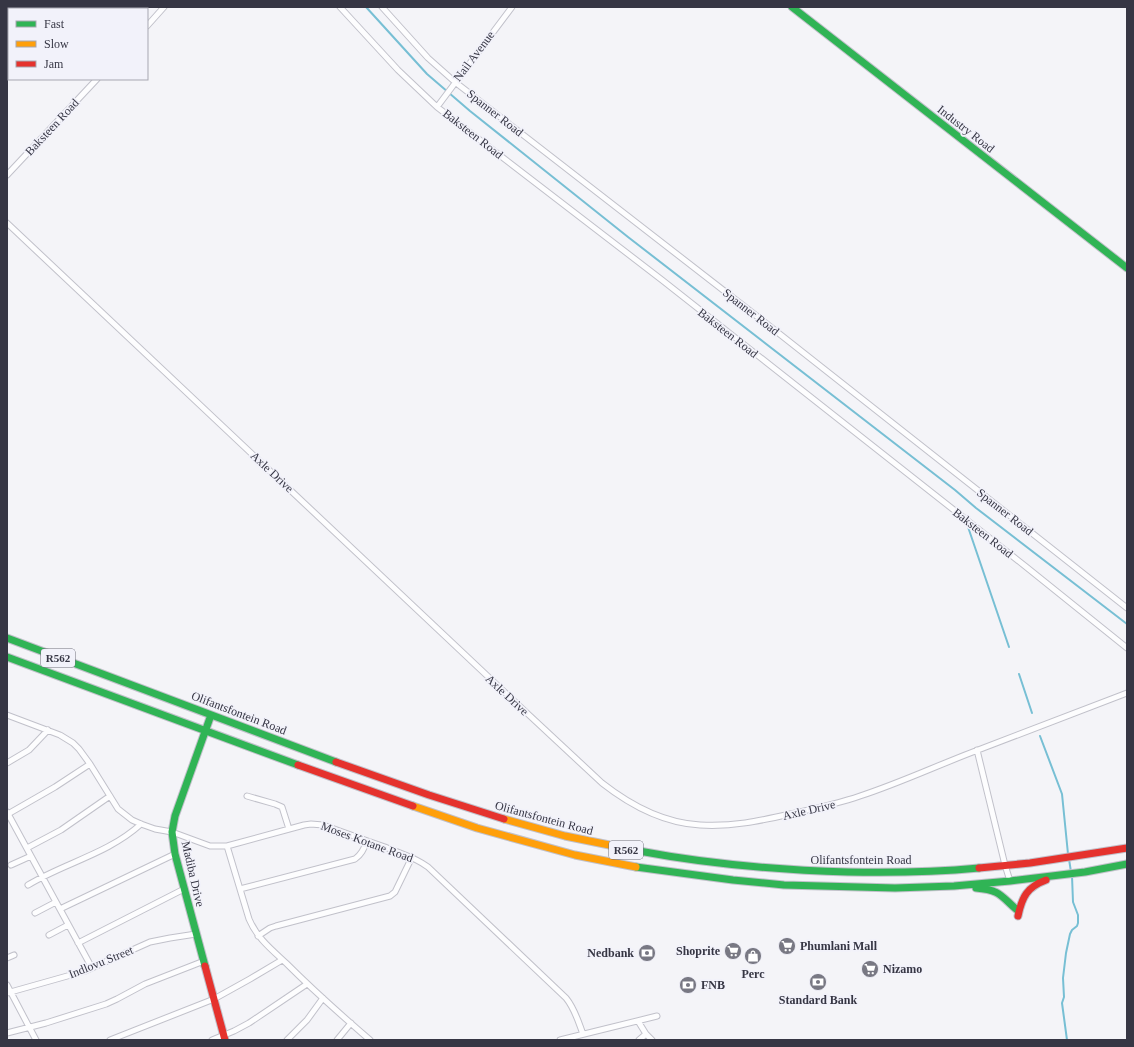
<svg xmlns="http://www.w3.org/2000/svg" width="1134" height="1047" font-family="'Times New Roman',serif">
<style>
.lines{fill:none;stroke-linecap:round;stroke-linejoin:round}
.stream{stroke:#77bfd4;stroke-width:2}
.street-casing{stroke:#c1c1ca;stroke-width:7}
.fast-casing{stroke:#c1c1ca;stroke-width:9}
.slow-casing{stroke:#c1c1ca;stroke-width:9}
.jam-casing{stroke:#c1c1ca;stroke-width:9}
.street{stroke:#fdfdfe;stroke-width:5}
.fast{stroke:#30b455;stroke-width:7}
.slow{stroke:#ff9f0a;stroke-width:7}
.jam{stroke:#e5322d;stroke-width:7}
.labels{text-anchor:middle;stroke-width:3.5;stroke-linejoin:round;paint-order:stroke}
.shield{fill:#f2f2fa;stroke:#6e6e7b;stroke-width:1}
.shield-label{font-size:11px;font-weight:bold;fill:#363644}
.street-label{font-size:12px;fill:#363644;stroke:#f2f2fa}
.poi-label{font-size:12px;font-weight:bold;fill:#363644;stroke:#f2f2fa;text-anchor:start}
</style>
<rect width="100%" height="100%" fill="#f4f4f8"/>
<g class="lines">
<path class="stream" d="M366 7 427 74 470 111 628 237 955 490 976 508 1127 624
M967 524 1009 647
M1019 674 1032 713
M1040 736 1062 794 1068 854
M1069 859 1071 872
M1067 1040 1062 1003 1064 997 1063 978 1066 953 1070 934 1072 930 1077 926 1078 923V915L1073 902 1072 876"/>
<g class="street-casing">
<path id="street" d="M340 7 398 70 437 107 662 280 1025 566 1127 648
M382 7 428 58 455 82 772 328 1127 608
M147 26 164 7
M437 107 512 7
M7 175 97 79
M7 223 514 701 602 783C630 805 664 823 700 825 732 827 759 821 790 814 813 809 837 804 860 796 900 783 938 765 978 750 1027 731 1077 712 1127 693
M7 715 60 735 73 743 79 749 90 764 118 809 132 820 141 824 155 829 172 832 210 846H227L304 825 311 824 323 825C343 832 364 840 385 847 399 853 415 857 428 867L566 998C575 1009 578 1021 583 1034
M977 750 1005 865 1010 881
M7 763 29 750 48 730
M247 796 275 804 282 807 289 829
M7 812 92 968
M8 814 55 787 90 764
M227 846 249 919C257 938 271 949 286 963 313 990 341 1015 370 1040
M27 848 61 830 110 796
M11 865 31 856
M28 885C64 863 108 854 141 824
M240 889 355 859C362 854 364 848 367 841
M60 909 175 854
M35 913 56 902
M49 935 68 925
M258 936 270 928 276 926 390 896 395 892 412 857
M78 943 184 889
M7 958 14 955
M7 985 36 1040
M7 993 85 971 150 942 170 938 196 934
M638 1021 646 1034 652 1040
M7 1033 46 1023 106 1004 117 999 145 984 204 961
M110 1040 214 999 250 979 282 960
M212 1040 234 1031 249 1023 307 984
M287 1040 307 1020 323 998
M337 1040 351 1023
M560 1040 657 1016
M639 1040 646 1034"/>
</g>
<g class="fast-casing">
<path id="fast" d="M792 7 1127 268
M7 638 336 762
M7 657 298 765
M639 851C708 864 778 870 848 872 892 873 936 872 979 868
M636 867 733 880 784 885 895 888 954 886 1010 881 1085 872 1127 864
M976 888C1000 890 1000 895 1017 910
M205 966 175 854 172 832 175 816 211 715"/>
</g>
<g class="slow-casing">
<path id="slow" d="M413 806 477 828 575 855 636 867
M504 819 565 836 639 851"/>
</g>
<g class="jam-casing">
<path id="jam" d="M336 762 429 795 504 819
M298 765 413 806
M979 868 1030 863 1127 848
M1018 916C1022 897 1027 887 1046 880
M205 966 225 1040"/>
</g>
<use href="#street" class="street"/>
<use href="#fast" class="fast"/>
<use href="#slow" class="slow"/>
<use href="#jam" class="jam"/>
</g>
<defs>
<g id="supermarket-disc" transform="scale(0.9)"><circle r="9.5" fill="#787883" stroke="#f2f2fa"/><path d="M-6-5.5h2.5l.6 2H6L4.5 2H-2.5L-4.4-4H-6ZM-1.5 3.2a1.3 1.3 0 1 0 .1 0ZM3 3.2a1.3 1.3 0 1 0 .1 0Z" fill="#fff"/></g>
<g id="bank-disc" transform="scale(0.9)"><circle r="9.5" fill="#787883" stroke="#f2f2fa"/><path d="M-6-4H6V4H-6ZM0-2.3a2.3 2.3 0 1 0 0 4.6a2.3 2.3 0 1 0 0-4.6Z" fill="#fff"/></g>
<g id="shop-disc" transform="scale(0.9)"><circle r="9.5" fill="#787883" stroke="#f2f2fa"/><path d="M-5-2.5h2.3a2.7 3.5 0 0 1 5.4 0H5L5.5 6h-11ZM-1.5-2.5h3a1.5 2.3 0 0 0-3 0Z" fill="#fff"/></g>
</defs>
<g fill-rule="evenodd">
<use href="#supermarket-disc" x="787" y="946"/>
<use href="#supermarket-disc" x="733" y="951"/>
<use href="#bank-disc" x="647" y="953"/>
<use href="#shop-disc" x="753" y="956"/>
<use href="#supermarket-disc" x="870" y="969"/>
<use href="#bank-disc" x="818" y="982"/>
<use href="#bank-disc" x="688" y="985"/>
</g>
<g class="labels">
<g class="shield">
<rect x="41" y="649" width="34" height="18" rx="3"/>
<rect x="609" y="841" width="34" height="18" rx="3"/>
</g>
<g class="shield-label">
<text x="58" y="662">R562</text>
<text x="626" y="854">R562</text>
</g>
<g class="street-label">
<text transform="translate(474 56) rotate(-53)" y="4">Nail Avenue</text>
<text transform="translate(495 113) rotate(38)" y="4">Spanner Road</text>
<text transform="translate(52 127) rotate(-47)" y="4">Baksteen Road</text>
<text transform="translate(966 129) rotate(38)" y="4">Industry Road</text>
<text transform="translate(473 134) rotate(38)" y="4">Baksteen Road</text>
<text transform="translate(751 312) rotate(38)" y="4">Spanner Road</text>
<text transform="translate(728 333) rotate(38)" y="4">Baksteen Road</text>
<text transform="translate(272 472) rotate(43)" y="4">Axle Drive</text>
<text transform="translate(1005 512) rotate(38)" y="4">Spanner Road</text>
<text transform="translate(983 533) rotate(38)" y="4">Baksteen Road</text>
<text transform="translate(507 695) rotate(43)" y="4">Axle Drive</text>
<text transform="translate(239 713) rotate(21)" y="4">Olifantsfontein Road</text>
<text transform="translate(809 810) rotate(-13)" y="4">Axle Drive</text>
<text transform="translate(544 818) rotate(15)" y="4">Olifantsfontein Road</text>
<text transform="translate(367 842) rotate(20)" y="4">Moses Kotane Road</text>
<text x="861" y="864">Olifantsfontein Road</text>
<text transform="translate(193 874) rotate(77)" y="4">Madiba Drive</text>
<text transform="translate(101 962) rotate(-22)" y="4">Indlovu Street</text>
</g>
<g class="poi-label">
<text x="800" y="950">Phumlani Mall</text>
<text x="720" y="955" text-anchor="end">Shoprite</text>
<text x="634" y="957" text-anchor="end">Nedbank</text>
<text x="883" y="973">Nizamo</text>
<text x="753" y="978" text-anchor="middle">Perc</text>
<text x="701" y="989">FNB</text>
<text x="818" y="1004" text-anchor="middle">Standard Bank</text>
</g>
</g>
<rect width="1134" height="1047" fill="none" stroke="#363644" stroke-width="16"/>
<rect x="8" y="8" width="140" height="72" fill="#f2f2fa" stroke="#a7a7b1"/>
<rect x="16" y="21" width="20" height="6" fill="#30b455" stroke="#a7a7b1"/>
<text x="44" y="28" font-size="12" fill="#363644">Fast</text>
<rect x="16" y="41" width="20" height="6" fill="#ff9f0a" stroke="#a7a7b1"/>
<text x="44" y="48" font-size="12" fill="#363644">Slow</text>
<rect x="16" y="61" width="20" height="6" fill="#e5322d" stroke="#a7a7b1"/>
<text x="44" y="68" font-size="12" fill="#363644">Jam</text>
</svg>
